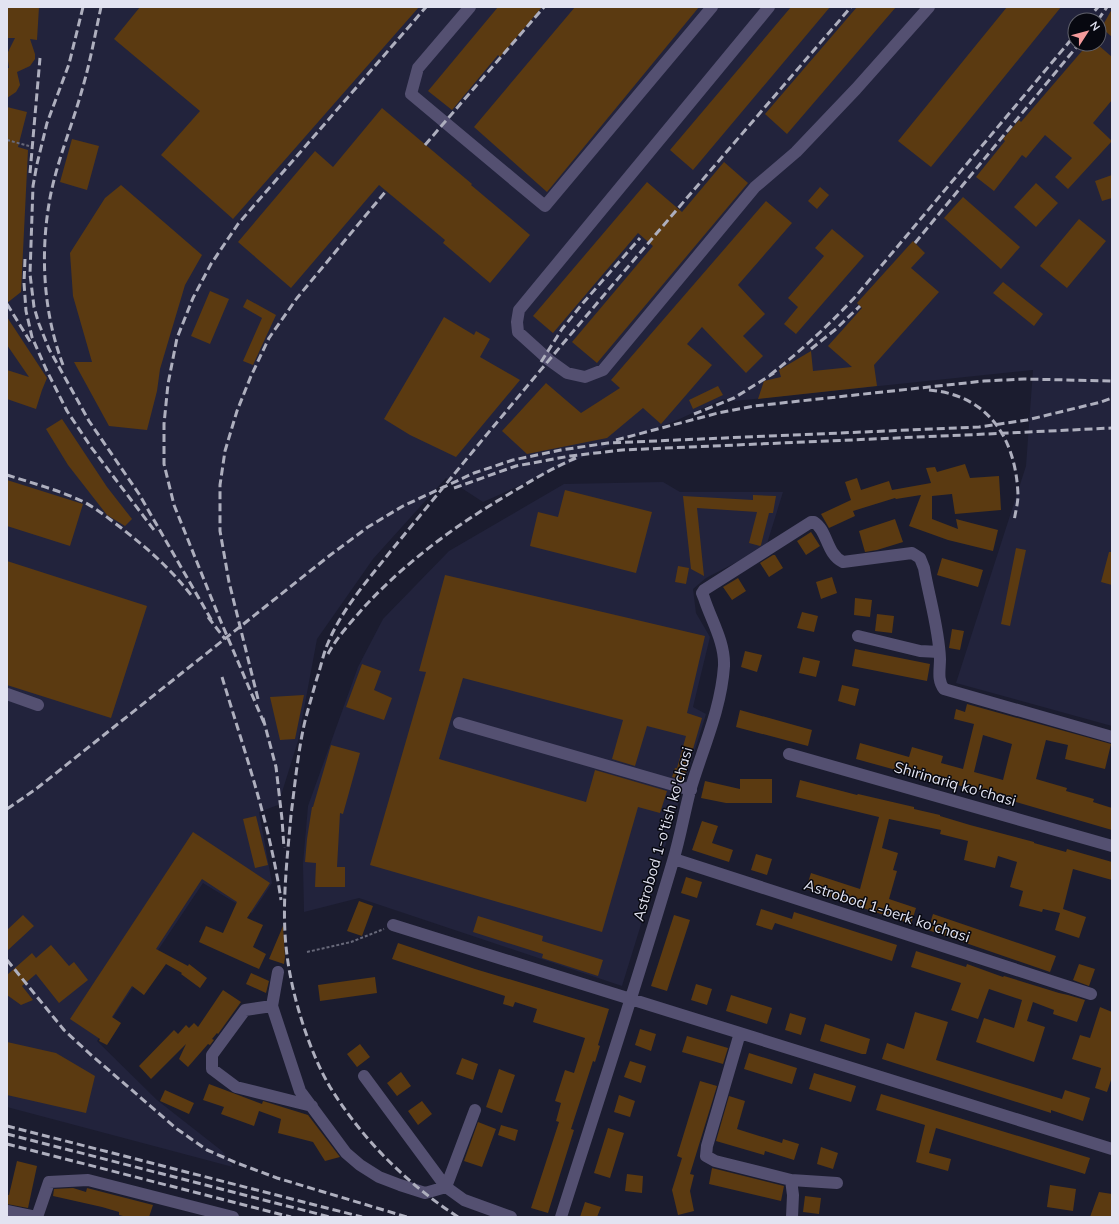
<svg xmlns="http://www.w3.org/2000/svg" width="1119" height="1224" font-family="Mulish,sans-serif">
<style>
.built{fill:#22233c;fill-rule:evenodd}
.building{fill:#5b3a11;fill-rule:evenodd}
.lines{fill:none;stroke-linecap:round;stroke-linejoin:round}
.path{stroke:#676879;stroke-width:2;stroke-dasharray:3 2;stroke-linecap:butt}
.minor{stroke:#545071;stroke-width:12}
.rail{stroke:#aeafbe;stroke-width:3;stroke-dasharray:8 4;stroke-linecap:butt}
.labels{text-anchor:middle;stroke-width:3;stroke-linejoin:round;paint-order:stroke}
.street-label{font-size:15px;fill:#e2e3f1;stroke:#070810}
</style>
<rect width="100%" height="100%" fill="#1b1c2f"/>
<path class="built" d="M7 7H1112V726L956 683 1026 466 1033 370 735 401 723 399 673 422 626 438 483 502 446 478 373 559 317 639 298 741 278 805 259 812 272 883 252 913 203 883 97 1041 157 1100 222 1151 233 1167 7 1107ZM1075 20H1099V44H1075Z
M663 482 680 492H783L766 547 706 578 693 589 696 613 710 637 693 707 706 714 622 986 359 898 304 912 303 864 308 806 358 667 383 619 449 551 564 484Z"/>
<path class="building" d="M7 7H39L37 40 30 39 35 54V59L30 66 17 72 20 85 16 92 7 98V68H9L7 54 15 38H7Z
M140 7H419L233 219 161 155 200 111 114 39Z
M498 7H542L500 57 498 55 452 110 428 91Z
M575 7H699L547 192 474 127Z
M791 7H830L693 170 670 150Z
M857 7H896L787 134 765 114Z
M1007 7H1061L931 167 898 141Z
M1112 9V37L1104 30 1103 25Z
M1088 44H1097L1112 57V100L1093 123 1112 141 1068 189 1055 177 1072 158 1045 135 1026 158 1022 155 994 191 976 177 1005 141 1003 139 1019 120 1021 122Z
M7 107 27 112 18 147 28 150 21 292 7 303Z
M382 108 472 184 471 185 530 235 490 283 443 243 445 240 379 185 291 288 238 242 315 151 333 167Z
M72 139 99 146 87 190 60 182Z
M724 162 748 183 597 363 572 342 653 246 638 233 553 333 533 316 647 182 682 212Z
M1112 175V198L1102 201 1095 181Z
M1036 183 1058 203 1036 227 1014 207Z
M121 185 202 255 185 285 160 369 157 391 147 430 109 426 74 362H92L73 296 70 253 105 198Z
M820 187 829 195 817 209 808 201Z
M963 197 1020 247 1001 269 944 218Z
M766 201 792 223 738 285 765 314 743 336 763 356 746 373 702 327 687 344 712 365 661 424 643 408 607 438 527 454 502 431 546 383 581 413 620 388 611 380Z
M1079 219 1106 241 1067 288 1040 266Z
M832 229 864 256 796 334 784 324 798 307 788 298 824 256 815 248Z
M913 241 925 253 911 268 939 292 874 365 877 386 758 399 764 381 781 377 779 370 811 351 813 371 852 367 828 346 862 308 857 303Z
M1003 282 1043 314 1034 326 993 293Z
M210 291 229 299 210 344 191 336Z
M247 299 276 315 253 365 243 361 262 318 243 307Z
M7 317 47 378 42 390 36 409 7 399V370L29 377 7 345Z
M444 317 474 335 476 331 490 339 480 357 520 380 456 457 410 435 384 419Z
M718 386 723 395 693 409 689 400Z
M62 419 107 487 132 519 125 526 107 515 68 465 46 429Z
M965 464 970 478 999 476 1001 510 955 514 952 494 932 496V519L958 529 956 519 998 530 993 551 948 540 909 526 921 495 896 499 895 498 853 511 855 516 829 528 821 514 851 500 845 482 857 478 861 490 889 481 892 490 931 483 926 468 935 467 937 472Z
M7 480 83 504 70 546 7 526Z
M565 490 652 512 636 573 530 546 538 512 558 517Z
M753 495 776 496 773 513H769L761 545 760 546 749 543 757 512 697 508 704 576 691 569 683 496 753 500Z
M895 519 903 542 877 550 865 552 859 531Z
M811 532 820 546 806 555 797 541Z
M1016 548 1026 550 1010 626 1001 624Z
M1109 552H1112V585L1101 582Z
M773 555H775L783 568 769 577 760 563Z
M942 558 983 570 978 587 937 575Z
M7 561 147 606 111 718 7 685Z
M678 566 689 568 686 584 675 582Z
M445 575 705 636 687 713 702 718 684 780 672 777 675 768H677L686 736 647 726 635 766 612 759 623 720 463 678 439 759 586 802 595 770 667 791 660 813 638 807 602 932 370 865 426 672 419 671Z
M832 577 837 593 821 599 816 582Z
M738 578 746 591 732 600 723 587Z
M855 598 872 600 870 617 854 615Z
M802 612 818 616 814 632 797 628Z
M877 614 894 616 892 633 875 631Z
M952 629 964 631 960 650 949 648Z
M855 649 930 664 927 681 852 666Z
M745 651 762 655 757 672 741 667Z
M803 657 820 661 816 677 799 673Z
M362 664 381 671 374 690 392 698 384 720 346 707Z
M842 685 859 689 855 706 838 701Z
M304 695 295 739 280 740 270 697Z
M967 704 1111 744 1105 769 1065 759 1068 745 1046 740 1036 779 1067 788 1066 791 1094 799 1093 802 1112 808V830L937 779 936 781 856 759 860 743 909 757 912 747 943 756 941 763 963 769 974 724 954 719 956 709 965 712ZM983 735 1012 744 1003 780 974 772Z
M740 710 812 730 808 746 736 727Z
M331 745 360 753 343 814 340 813 337 867H345V887H315L316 863 305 862 307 839 312 807H313Z
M740 779H772V803H726L701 798 705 781 740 789Z
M800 780 857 795 858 794 914 807V809L940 815V816L970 825 1034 842V843L1066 852 1067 849 1112 862V880L1073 869 1063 909 1086 917 1079 938 1055 930 1060 913 1043 909 1042 912 1019 906 1023 891 1010 887 1017 862 998 856 995 868 964 860 968 841 940 834 941 830 889 819 882 848 898 853 893 870 897 871 889 899 916 908 911 924 806 889 811 873 860 889 879 817 796 797Z
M256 816 268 865 255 868 243 819Z
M702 821 718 826 712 843 733 850 729 862 692 850Z
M193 832 270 883 247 918 263 925 253 947 266 954 259 969 199 942 206 926 223 933 237 902 202 879 156 949 188 966 189 964 207 978 200 988 181 974 182 973 166 964 144 995 132 986 112 1017 121 1023 107 1045 99 1041 100 1039 70 1019Z
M756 854 772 859 767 875 751 870Z
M686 877 702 882 697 898 681 893Z
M359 901 373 906 362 936 347 931Z
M761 909 792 919 794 912 897 945 892 961 775 923 772 930 756 925Z
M933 914 1056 956 1050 972 928 930Z
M23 915 34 926 7 951V930Z
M674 915 690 920 667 991 651 986Z
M478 916 543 936 542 941 603 960 598 976 542 958 543 954 473 932Z
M283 926 285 957 284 964 269 959Z
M398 943 475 969 609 1009 598 1045 600 1046 595 1062 593 1061 571 1129 574 1130 548 1213 531 1208 559 1122 556 1121 561 1103 555 1101 565 1070 574 1073 585 1038 533 1022 537 1009 515 1002 513 1007 503 1004 505 996 392 959Z
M51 945 69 966 74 962 88 980 59 1003 36 974 22 986 33 1000 21 1005 7 995V975L32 953 36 958Z
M916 951 966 967 967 964 1003 977 1004 976 1059 993 1068 995 1085 1000 1077 1022 1053 1014 1054 1010 1033 1002 1027 1021 1045 1027 1034 1062 976 1042 984 1018 1014 1028 1022 1000 989 989 978 1019 951 1010 961 983 911 967Z
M1079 964 1095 969 1089 986 1073 980Z
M251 973 269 981 266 993 246 984Z
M375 977 377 993 320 1001 318 985Z
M696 984 712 989 707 1005 691 1000Z
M223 990 241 1002 218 1034 217 1033 212 1039 214 1040 210 1045 208 1044 188 1067 179 1059 186 1044 151 1079 139 1066 174 1030 178 1034 186 1025 189 1028 194 1023 198 1027Z
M731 995 772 1008 767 1024 726 1011Z
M1100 1007 1112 1012V1077L1107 1092 1095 1088 1101 1068 1072 1059 1080 1035 1090 1038Z
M915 1012 948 1022 936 1060 1062 1099 1065 1090 1090 1098 1083 1121 1051 1110V1113L882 1059 887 1043 904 1049Z
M790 1013 806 1018 801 1035 785 1030Z
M825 1024 870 1039 866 1054H862L820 1041Z
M640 1029 656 1034 651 1051 635 1045Z
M687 1036 728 1048 723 1064 682 1052Z
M7 1042 56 1053 95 1076 86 1113 7 1095Z
M360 1044 370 1057 357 1067 347 1054Z
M749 1053 797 1068 792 1084 744 1069Z
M462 1058 478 1064 473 1080 456 1074Z
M630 1061 646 1066 641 1083 624 1077Z
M499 1069 515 1075 502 1113 486 1107Z
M401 1072 411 1086 397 1096 387 1083Z
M814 1073 856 1086 851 1102 809 1089Z
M700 1081 717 1086 690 1174 694 1175 690 1191 694 1211 678 1215 672 1190 682 1158 677 1156Z
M209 1084 262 1104 263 1101 308 1115 340 1157 325 1161 313 1142 278 1133 281 1119 259 1111 254 1126 221 1114 224 1107 203 1100Z
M165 1090 194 1103 189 1114 160 1101Z
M881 1094 1090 1158 1085 1174 936 1128 929 1153 951 1159 948 1171 916 1162 925 1125 876 1110Z
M619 1095 635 1101 630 1117 614 1112Z
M729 1096 745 1101 737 1129 782 1143 783 1139 799 1144 794 1160 765 1151 764 1155 716 1141Z
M422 1101 432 1114 418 1125 408 1111Z
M478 1122 496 1129 482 1167 464 1161Z
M501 1125 518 1130 515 1141 498 1135Z
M608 1128 624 1133 610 1178 594 1173Z
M821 1147 838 1153 833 1169 817 1164Z
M17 1161 37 1166 28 1208 7 1204V1195H9Z
M712 1168 784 1186 781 1201 709 1184Z
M627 1174 643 1176 642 1193 625 1191Z
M1050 1185 1076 1189 1073 1211 1047 1207Z
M73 1188 86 1192 87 1188 153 1205 149 1217H127L119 1215V1212L102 1207 53 1196 54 1189Z
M1099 1192 1112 1194V1217H1090Z
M805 1196 821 1198 819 1214 803 1212Z
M585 1202 601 1207 597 1217H580Z"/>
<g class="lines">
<path class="path" d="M7 140 29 146
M307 952 351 942 384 929"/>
<path class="minor" d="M470 7 418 68 411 94 545 206 712 7
M769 7 519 310 517 322 518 332 549 360 567 373 585 377 603 370 755 187 796 152 856 89 929 7
M858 636 920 651 939 652
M7 694 38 705
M459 723 691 790
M789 754 1112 846
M674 859 1091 994
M393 925 1112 1149
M278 972 272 1006 300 1091 346 1153 360 1165 379 1177 400 1185 425 1193 446 1187 464 1200 511 1217
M272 1006 245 1010 212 1055V1069L236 1087 312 1106
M740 1033 707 1146 706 1156 715 1161 791 1180 793 1195 792 1217
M364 1076 446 1187 475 1110
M791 1180 837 1183
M7 1211 36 1217
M37 1217 49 1182 88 1180 233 1217
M561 1217C599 1098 638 980 673 861 680 838 684 814 690 791 702 750 721 710 724 666 725 642 711 620 704 598L702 593 704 590 811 522H814C828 531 826 554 843 562L912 553 920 558 924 568C929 597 939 629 940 659 940 670 937 680 944 689L1112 737"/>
<path class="rail" d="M83 7 69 64 47 123 37 164 33 186 30 274 34 307 39 324 49 349 89 421 139 494 212 621
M1087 20 1098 7
M1098 20 1107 7
M425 145 544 7
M30 173 40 58
M915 243 1079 44
M25 259 24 283 26 311 32 337 46 369 67 411 91 447 154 530
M7 304 31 343
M811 349 836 329 860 306
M541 362 562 329 583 303 640 238
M63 365C43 312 40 253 50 198 57 161 72 126 82 90 90 63 95 35 101 7
M770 375C801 351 829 325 856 296L1075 35
M929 390C988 395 1016 438 1018 495 1018 504 1015 513 1014 522
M694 414 734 398 774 373
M616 440 718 413 754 406 984 381 1024 379 1112 381
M7 475C32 483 58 490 82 501 96 508 108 518 120 527 147 548 170 568 191 595
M454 488 516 466 570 456 622 450 987 434 1112 428
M208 617 225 639
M328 654C337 637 352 621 365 606 407 561 456 525 509 494 531 481 552 468 576 458
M222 677C244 750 270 824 281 900
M258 699 229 582 220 531V485L225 451 237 411 251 376 269 338 297 298 386 191
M263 718 276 767 282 819 284 848
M264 723 219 617 174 505 164 464V424L168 384 177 338 193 298 211 264 238 224 426 7
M7 809 36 789 329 556 368 527 403 506 474 473 513 460 561 450 608 443 979 427 1027 420 1101 402 1112 398
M7 960 64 1030 90 1054 177 1129 207 1150 237 1163 277 1178 407 1217
M7 1126 362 1217
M7 1134 330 1217
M7 1144 291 1217
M458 1217C407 1184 362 1139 330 1087 309 1051 292 996 287 955 281 909 287 861 291 815 295 784 298 751 305 721 309 706 313 692 317 678 321 667 323 654 328 643 342 609 368 580 390 552 418 518 446 484 474 450 598 300 725 154 851 7"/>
</g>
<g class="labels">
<g class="street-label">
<text transform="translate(955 784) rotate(16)" y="5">Shirinariq ko'chasi</text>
<text transform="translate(663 834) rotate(-74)" y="5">Astrobod 1-o'tish ko'chasi</text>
<text transform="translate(887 911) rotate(18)" y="5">Astrobod 1-berk ko'chasi</text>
</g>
</g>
<rect width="1119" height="1224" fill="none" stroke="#e2e3f1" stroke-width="16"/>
<g transform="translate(1087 32) rotate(54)"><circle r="19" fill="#070810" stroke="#5f606a"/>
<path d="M0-3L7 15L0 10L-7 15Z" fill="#f59b9c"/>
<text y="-6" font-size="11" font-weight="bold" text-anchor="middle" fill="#e2e3f1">N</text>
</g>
</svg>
